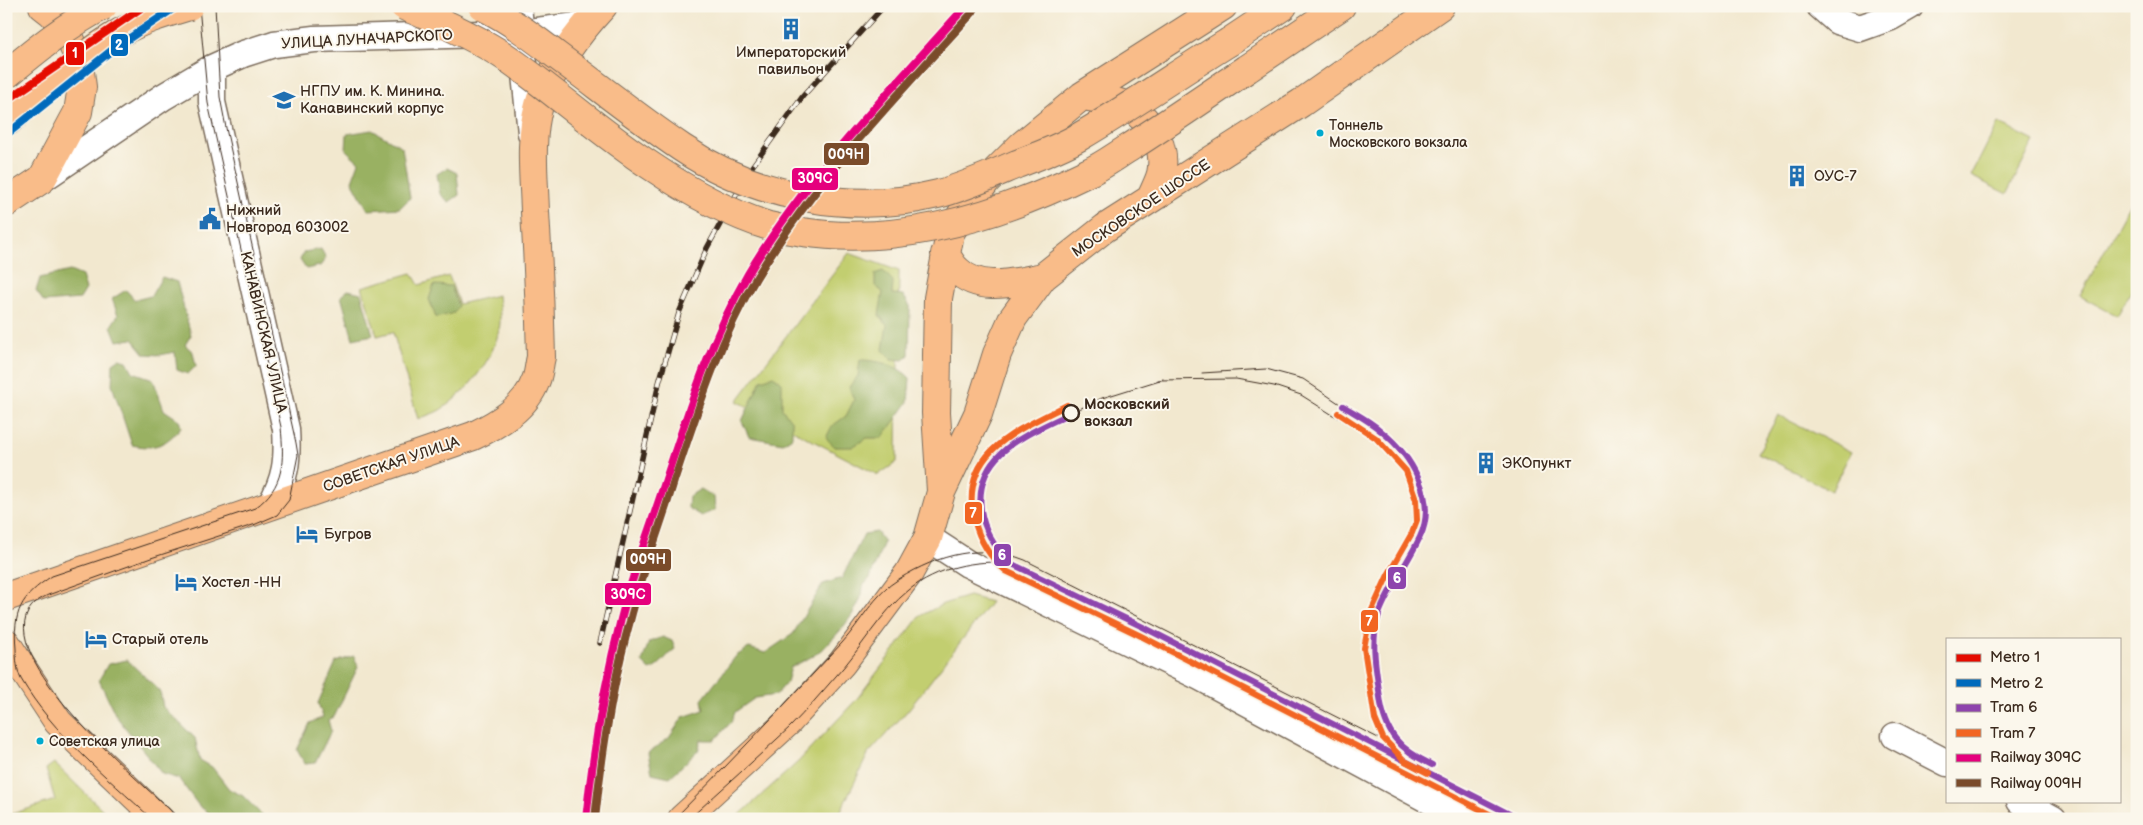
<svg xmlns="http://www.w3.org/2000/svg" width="2143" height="825" font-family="'Balsamiq Sans',sans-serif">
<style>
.green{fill:#c2ce70;stroke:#7e7c47}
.forest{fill:#99b162;stroke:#6a6e40}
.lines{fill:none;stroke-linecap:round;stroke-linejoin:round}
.minor-casing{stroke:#7b6c5c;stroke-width:29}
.major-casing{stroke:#7b6c5c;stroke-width:30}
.minor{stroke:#fff;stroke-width:26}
.major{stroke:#f9bc89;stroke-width:28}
.tram{stroke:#3b2a1e;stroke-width:1}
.rail-casing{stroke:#3b2a1e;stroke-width:5.5}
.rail{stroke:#fbf7ec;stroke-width:4;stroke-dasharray:11;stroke-linecap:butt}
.major-bridge-casing{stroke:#7b6c5c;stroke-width:30;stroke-linecap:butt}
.major-bridge{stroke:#f9bc89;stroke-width:28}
.rail-1-casing{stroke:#fbf7ec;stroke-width:11}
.rail-2-casing{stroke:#fbf7ec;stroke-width:11}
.rail-1{stroke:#e5007d;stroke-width:8}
.rail-2{stroke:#7a4b2a;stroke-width:8}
.tram-1-casing{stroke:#fbf7ec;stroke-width:10}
.tram-2-casing{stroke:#fbf7ec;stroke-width:10}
.tram-1{stroke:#8e44ad;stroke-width:6}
.tram-2{stroke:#f26522;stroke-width:6}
.metro-1-casing{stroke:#fbf7ec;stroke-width:11}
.metro-2-casing{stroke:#fbf7ec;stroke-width:11}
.metro-1{stroke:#e50b00;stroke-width:8}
.metro-2{stroke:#006abc;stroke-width:8}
.bus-dot{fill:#00a9ce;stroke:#fbf7ec;stroke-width:2}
.stop-dot{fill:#fbf7ec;stroke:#3b2a1e;stroke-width:2.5}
.labels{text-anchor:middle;stroke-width:4;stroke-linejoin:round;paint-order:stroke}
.bus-label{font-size:14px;fill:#3b2a1e;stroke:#fbf7ec;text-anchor:start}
.street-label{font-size:15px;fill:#3b2a1e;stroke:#fbf7ec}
.poi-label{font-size:15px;fill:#3b2a1e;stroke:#fbf7ec;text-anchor:start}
.stop-label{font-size:15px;font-weight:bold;fill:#3b2a1e;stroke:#fbf7ec;text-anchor:start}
.line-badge{stroke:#fbf7ec;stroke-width:2}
.badge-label{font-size:14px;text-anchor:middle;font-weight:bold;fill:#fff}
</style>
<rect width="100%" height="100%" fill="#fbf7ec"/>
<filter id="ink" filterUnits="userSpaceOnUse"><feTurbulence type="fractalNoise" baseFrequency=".02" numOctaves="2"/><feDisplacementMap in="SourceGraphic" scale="10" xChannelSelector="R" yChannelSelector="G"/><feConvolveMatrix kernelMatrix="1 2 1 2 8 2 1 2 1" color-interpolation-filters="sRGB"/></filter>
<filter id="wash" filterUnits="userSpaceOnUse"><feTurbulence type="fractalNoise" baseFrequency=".0096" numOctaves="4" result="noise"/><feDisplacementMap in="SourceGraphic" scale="20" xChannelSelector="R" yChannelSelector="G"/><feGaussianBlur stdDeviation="1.12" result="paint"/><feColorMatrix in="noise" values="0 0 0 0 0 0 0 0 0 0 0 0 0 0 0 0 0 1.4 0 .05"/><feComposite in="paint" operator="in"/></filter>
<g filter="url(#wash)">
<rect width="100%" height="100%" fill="#f2e8cf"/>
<path class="green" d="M1998 123 2034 141 2007 194 1971 176Z
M2132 200 2137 202V281L2117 316 2080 296Z
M849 253 899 271 897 462 878 475 737 401Z
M412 273 419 285 449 276 459 304 498 295C499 307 502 321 498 334 491 363 465 394 440 410 433 414 425 416 418 419L393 332 377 336 362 287Z
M1778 415 1851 452 1831 491 1758 453Z
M969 596 991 602 909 709 868 754 837 819H735L799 761 856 700 920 616 943 604Z
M54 763 112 819H6V816L55 800 46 769Z"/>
<path class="forest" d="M372 130 402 147 410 198 400 208 368 210 352 181 359 162 346 150 347 134Z
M447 168 457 173 459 195 449 202 440 194 437 174Z
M321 249 326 258 320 266 306 269 300 260 304 252Z
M70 271 82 276 86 289 80 299 44 302 36 291 40 278Z
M883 271 893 281 892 294 903 295 910 306 909 355 903 360 891 359 883 350 887 325 879 315 883 292 875 286V274Z
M162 277 177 282 191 335 185 345 193 352 196 366 188 374 177 370 175 352 160 355 145 354 133 339 117 341 111 326 118 315 112 299 126 290 135 300 151 296Z
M434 285 451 286 458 306 454 313 436 318 429 299Z
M348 290 361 293 373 335 353 339 341 296Z
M119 359 127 361 133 372 153 379 164 410 179 420 181 427C166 445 155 450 132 445L112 385 113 363Z
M860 360C877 360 898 365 910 378L908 402 882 438H867L852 447H835L826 438 832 426 846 416 854 400 849 387 858 376Z
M773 376 782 382V409L792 422V437L783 443 749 437 742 421 761 380Z
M701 489 714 497 715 510 701 516 688 508 689 496Z
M877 532 884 542 870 578 863 586C863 607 837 636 821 650 813 657 801 662 791 667L787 682 776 695 755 698 735 712 732 721 715 740H701L698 751 670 777 652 773 648 753 669 738 683 717 704 710 702 700 736 656 749 648 765 653 793 634 823 584 842 578 864 534Z
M663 637 672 641 675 649C665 656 661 666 650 670L642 662 649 642Z
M354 656 358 667 334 717 328 720 331 731 315 763 305 764 297 750 310 723 323 717 318 703 336 662Z
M127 660 160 691 163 707 195 738 200 760 212 767 229 789 243 796 266 819H218L199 806 179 779 162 774 116 716 99 680 108 664Z"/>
</g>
<g filter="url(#ink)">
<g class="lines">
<g class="minor-casing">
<path id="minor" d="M518 6 531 133
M1820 6 1837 21 1860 28 1891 17 1910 6
M212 68V102L286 429C288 460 286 479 270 506
M42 179 163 97 212 68 243 54 274 44 314 39 520 33 586 25
M928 538 968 564 1200 677 1464 819
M1895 736 1947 763
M2020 801 2053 819"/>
</g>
<g class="major-casing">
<path id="major" d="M1229 42 1283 6
M1247 69 1341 6
M1082 96C1093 98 1105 99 1116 102 1145 110 1168 143 1161 174 1159 182 1154 191 1151 198
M6 203 42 179 78 112 82 87 78 57 67 31 52 13 43 6
M945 254C949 259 952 266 957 270 980 293 1015 282 1043 277
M941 491 936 413 938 298 950 233 966 207 986 181 1022 145 1082 96 1223 6
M6 597 473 436C498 424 526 408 536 380 539 373 539 364 541 357 540 308 538 260 535 212 534 176 529 140 539 105 549 71 579 32 603 6
M6 643 58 722 159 819
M682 819 787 723 842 663 909 573 928 538 941 492 978 414 997 354 1013 318 1043 277 1105 228 1301 103 1440 6"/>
</g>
<use href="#minor" class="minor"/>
<use href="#major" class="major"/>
<path class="tram" d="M1202 373 1266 369 1303 379 1343 406
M1157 380 1236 379 1274 386 1301 395 1379 444 1399 464 1412 492 1416 528 1409 554
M1071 413 1102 398 1163 379
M152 819C106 776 53 734 21 679 17 671 16 659 16 649 13 612 20 597 52 576L255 508C285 486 284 461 281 427L208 103 199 6
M180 819C144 785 0 665 28 612 32 603 40 599 48 595L151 558 256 524 277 515 289 500 298 455 296 443 227 133 220 97 215 6
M674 819C731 762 787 702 842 643 861 622 874 594 899 579 939 554 982 543 1025 560L1410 754
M689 819C723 788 757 758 790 727 806 711 821 693 836 676 861 649 880 613 909 590 936 568 976 559 1010 563"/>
<g class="rail-casing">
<path id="rail" d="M600 643 659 383 679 313 707 248 751 168 803 96 884 6"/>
</g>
<use href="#rail" class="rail"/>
<g class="major-bridge-casing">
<path id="major-bridge" d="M404 6C440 21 478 38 510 60 558 94 602 134 651 166 688 191 727 213 769 226 780 229 792 230 802 232 899 247 1001 215 1087 173 1103 166 1117 155 1132 146 1171 121 1209 95 1247 69
M482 6C509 19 533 37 556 55 598 86 639 119 682 148 755 197 852 215 938 194 965 187 991 175 1017 164 1038 156 1060 148 1079 137 1130 107 1179 73 1229 42
M6 75C36 50 68 24 103 6
M6 123C43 92 79 57 121 32 142 20 166 13 189 6"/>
</g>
<use href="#major-bridge" class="major-bridge"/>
<g class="rail-1-casing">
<path id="rail-1" d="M586 819C593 752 604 685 621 619 633 572 651 526 666 479 689 409 711 338 748 274 805 178 891 90 966 6"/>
</g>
<g class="rail-2-casing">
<path id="rail-2" d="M595 819C602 752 612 685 630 621 642 573 660 528 674 481 697 412 719 341 756 278 815 180 897 96 973 12"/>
</g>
<use href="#rail-1" class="rail-1"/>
<use href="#rail-2" class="rail-2"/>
<g class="tram-1-casing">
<path id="tram-1" d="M1343 406C1356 414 1370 421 1381 431 1411 455 1438 499 1420 537 1408 563 1389 587 1379 614 1370 642 1376 669 1380 697 1385 734 1399 749 1432 765
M1071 413C1029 434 974 452 981 510 984 531 995 548 1010 563L1143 627 1519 819"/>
</g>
<g class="tram-2-casing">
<path id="tram-2" d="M1067 405C1018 430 959 452 974 519 979 539 990 558 1006 571L1139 635 1499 819
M1338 413 1376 438 1406 471 1416 500 1417 520 1412 533 1388 575 1371 612 1364 648 1375 719 1383 738 1405 761 1428 773"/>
</g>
<use href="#tram-1" class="tram-1"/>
<use href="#tram-2" class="tram-2"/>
<g class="metro-1-casing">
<path id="metro-1" d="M6 101 144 6"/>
</g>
<g class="metro-2-casing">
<path id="metro-2" d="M6 135 112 50 177 6"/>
</g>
<use href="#metro-1" class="metro-1"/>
<use href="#metro-2" class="metro-2"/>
</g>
</g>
<defs>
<g id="building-bare" transform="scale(1.725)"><path d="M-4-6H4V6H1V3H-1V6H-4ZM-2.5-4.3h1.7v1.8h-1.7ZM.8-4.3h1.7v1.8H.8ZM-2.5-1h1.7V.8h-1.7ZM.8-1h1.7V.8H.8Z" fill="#1f6fb2" stroke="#fbf7ec" stroke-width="2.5" paint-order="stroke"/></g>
<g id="university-bare" transform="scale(1.725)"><path d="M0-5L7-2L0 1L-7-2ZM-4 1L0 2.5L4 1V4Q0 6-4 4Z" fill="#1f6fb2" stroke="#fbf7ec" stroke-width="2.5" paint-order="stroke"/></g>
<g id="civic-bare" transform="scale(1.725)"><path d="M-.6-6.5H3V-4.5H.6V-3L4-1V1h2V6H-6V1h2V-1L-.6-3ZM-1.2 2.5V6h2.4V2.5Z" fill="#1f6fb2" stroke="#fbf7ec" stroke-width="2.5" paint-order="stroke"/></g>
<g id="hotel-bare" transform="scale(1.725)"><path d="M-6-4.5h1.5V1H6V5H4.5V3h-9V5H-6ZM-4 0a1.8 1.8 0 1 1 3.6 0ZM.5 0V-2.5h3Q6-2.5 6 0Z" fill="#1f6fb2" stroke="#fbf7ec" stroke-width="2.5" paint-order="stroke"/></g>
</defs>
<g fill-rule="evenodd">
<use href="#building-bare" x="791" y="29"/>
<use href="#university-bare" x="284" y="100"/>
<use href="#building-bare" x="1797" y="176"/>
<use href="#civic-bare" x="210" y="219"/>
<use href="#building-bare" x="1486" y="463"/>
<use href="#hotel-bare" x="307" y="534"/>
<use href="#hotel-bare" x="186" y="582"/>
<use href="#hotel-bare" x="96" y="639"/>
</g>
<g class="bus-dot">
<circle cx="1320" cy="133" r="4.5"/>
<circle cx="40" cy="741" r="4.5"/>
</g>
<circle class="stop-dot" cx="1071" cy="413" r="8"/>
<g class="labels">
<g class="bus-label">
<text x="1329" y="130">Тоннель<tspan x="1329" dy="17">Московского вокзала</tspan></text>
<text x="49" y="746">Советская улица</text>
</g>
<g class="street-label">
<text transform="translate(367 39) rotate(-3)" y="5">УЛИЦА ЛУНАЧАРСКОГО</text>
<text transform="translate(1141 208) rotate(-34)" y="5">МОСКОВСКОЕ ШОССЕ</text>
<text transform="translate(264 332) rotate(77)" y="5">КАНАВИНСКАЯ УЛИЦА</text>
<text transform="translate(391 464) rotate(-19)" y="5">СОВЕТСКАЯ УЛИЦА</text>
</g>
<g class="poi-label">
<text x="791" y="57" text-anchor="middle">Императорский<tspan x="791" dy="17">павильон</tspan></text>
<text x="300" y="96">НГПУ им. К. Минина.<tspan x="300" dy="17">Канавинский корпус</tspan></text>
<text x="1814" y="181">ОУС-7</text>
<text x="226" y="215">Нижний<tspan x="226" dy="17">Новгород 603002</tspan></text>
<text x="1502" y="468">ЭКОпункт</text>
<text x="324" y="539">Бугров</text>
<text x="202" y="587">Хостел -НН</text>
<text x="112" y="644">Старый отель</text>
</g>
<g class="stop-label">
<text x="1084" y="409">Московский<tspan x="1084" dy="17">вокзал</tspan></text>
</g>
</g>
<g class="line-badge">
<rect x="110" y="33" width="19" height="24" rx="5" fill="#006abc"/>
<rect x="65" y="41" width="20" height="25" rx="5" fill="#e50b00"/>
<rect x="823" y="142" width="47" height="24" rx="5" fill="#7a4b2a"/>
<rect x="791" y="167" width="48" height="24" rx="5" fill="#e5007d"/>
<rect x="964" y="501" width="19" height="24" rx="5" fill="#f26522"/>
<rect x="993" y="543" width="19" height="24" rx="5" fill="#8e44ad"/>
<rect x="625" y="548" width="47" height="24" rx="5" fill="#7a4b2a"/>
<rect x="1387" y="566" width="20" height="24" rx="5" fill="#8e44ad"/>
<rect x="604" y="582" width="48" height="24" rx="5" fill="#e5007d"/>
<rect x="1360" y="609" width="19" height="24" rx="5" fill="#f26522"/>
</g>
<g class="badge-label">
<text x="119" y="50">2</text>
<text x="75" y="58">1</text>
<text x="846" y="159">009Н</text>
<text x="815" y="183">309С</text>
<text x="973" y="518">7</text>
<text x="1002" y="560">6</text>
<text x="648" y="564">009Н</text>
<text x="1397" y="583">6</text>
<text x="628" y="599">309С</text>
<text x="1369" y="626">7</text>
</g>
<rect width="2143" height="825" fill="none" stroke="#fbf7ec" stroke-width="25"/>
<rect x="1946" y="638" width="175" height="165" fill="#fbf7ec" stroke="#aea59a"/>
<rect x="1956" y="654" width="25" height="8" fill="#e50b00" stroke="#aea59a"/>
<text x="1990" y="662" font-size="15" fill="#3b2a1e">Metro 1</text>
<rect x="1956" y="679" width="25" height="8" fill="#006abc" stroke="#aea59a"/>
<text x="1990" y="688" font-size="15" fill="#3b2a1e">Metro 2</text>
<rect x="1956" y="704" width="25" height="8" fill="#8e44ad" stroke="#aea59a"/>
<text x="1990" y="712" font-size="15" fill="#3b2a1e">Tram 6</text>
<rect x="1956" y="729" width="25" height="8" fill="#f26522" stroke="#aea59a"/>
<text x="1990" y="738" font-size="15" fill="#3b2a1e">Tram 7</text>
<rect x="1956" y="754" width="25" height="8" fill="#e5007d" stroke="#aea59a"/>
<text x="1990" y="762" font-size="15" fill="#3b2a1e">Railway 309С</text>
<rect x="1956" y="779" width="25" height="8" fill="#7a4b2a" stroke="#aea59a"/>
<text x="1990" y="788" font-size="15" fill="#3b2a1e">Railway 009Н</text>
</svg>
